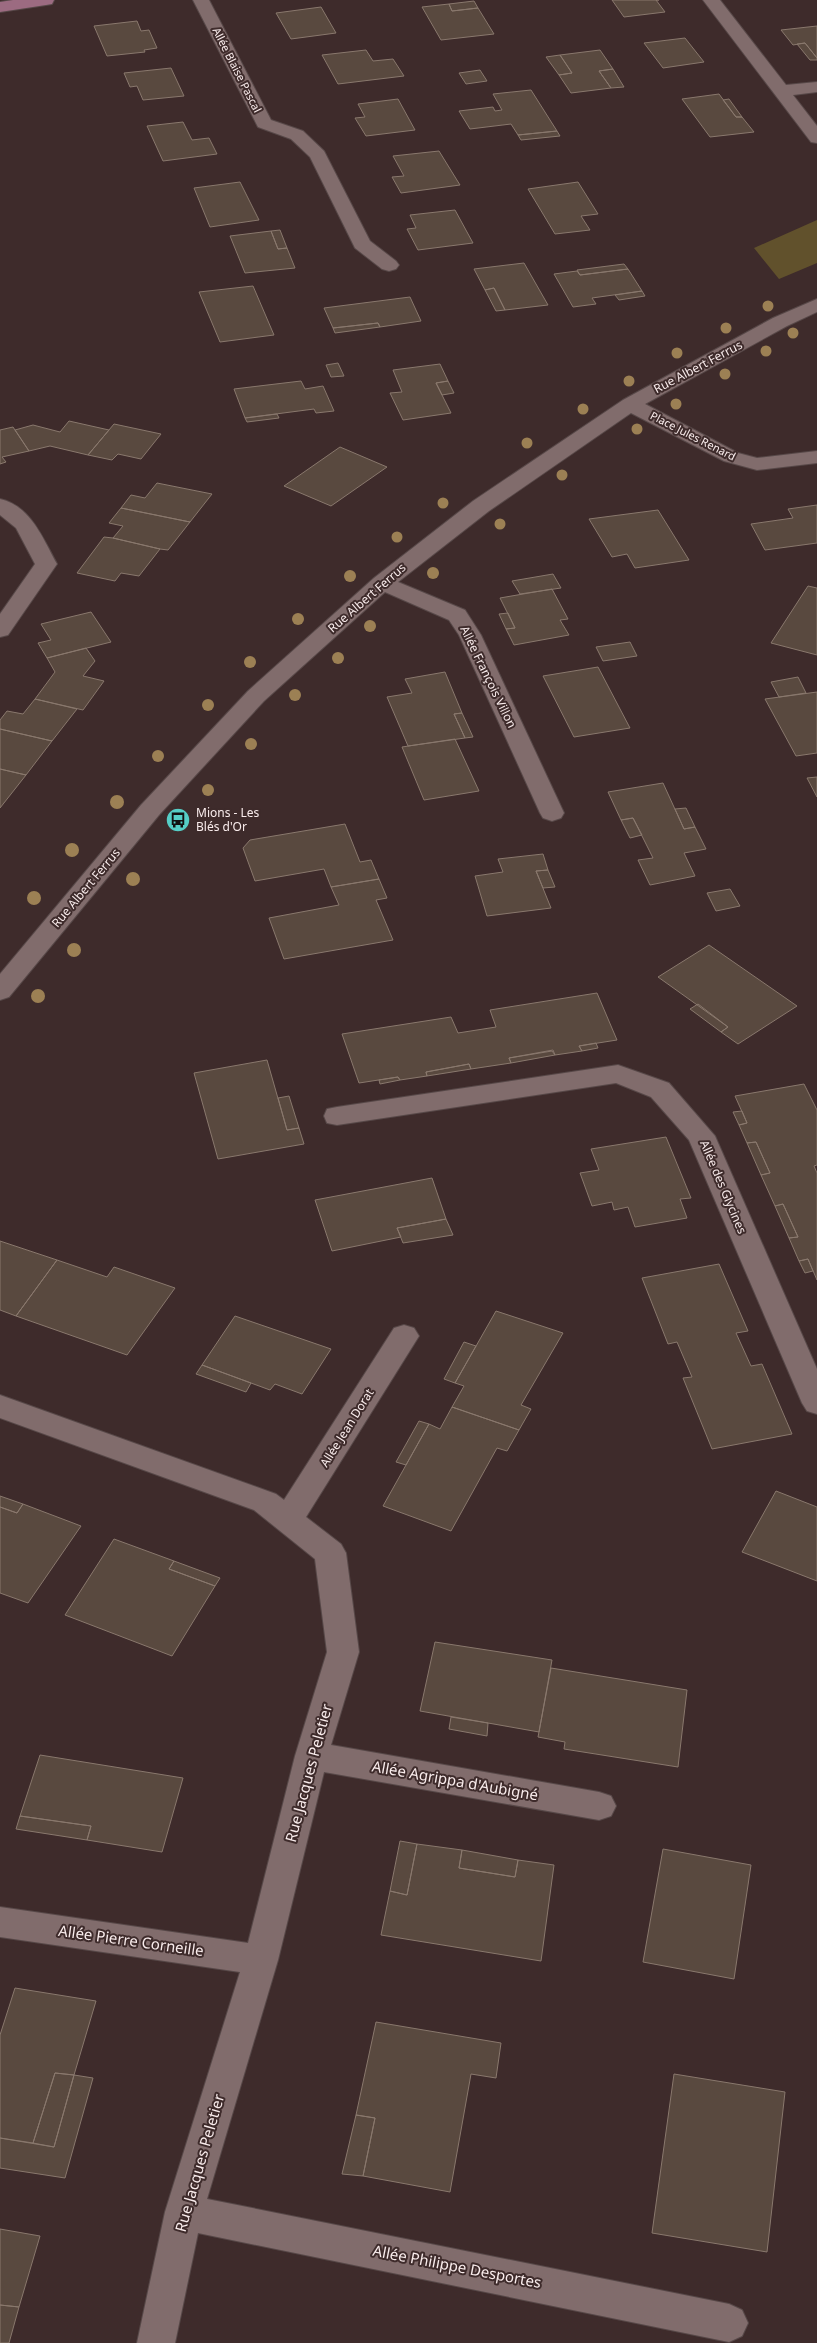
<svg xmlns="http://www.w3.org/2000/svg" width="817" height="2343" font-family="'Noto Sans',sans-serif">
<style>
.green{fill:#61512c}
.building{fill:#59493f;stroke:#89786d}
.lines{fill:none;stroke-linecap:round;stroke-linejoin:round}
.street-casing{stroke:#574848;stroke-width:2}
.secondary-casing{stroke:#574848;stroke-width:2}
.street{fill:#816c6c;fill-rule:evenodd}
.secondary{fill:#9c6b81;fill-rule:evenodd}
.tree{fill:#9c8054}
.labels{text-anchor:middle;stroke-width:4;stroke-linejoin:round;paint-order:stroke}
.far-street-label{font-size:11px;fill:#f9ecec;stroke:#3e2b2b}
.street-label{font-size:12px;fill:#f9ecec;stroke:#3e2b2b}
.poi-label{font-size:12px;fill:#f9ecec;stroke:#3e2b2b;text-anchor:start}
.near-street-label{font-size:15px;fill:#f9ecec;stroke:#3e2b2b}
</style>
<rect width="100%" height="100%" fill="#3e2b2b"/>
<path class="green" d="M817 220V263L779 279 754 248Z"/>
<path class="building" d="M612 0H659H656L665 12 624 17Z
M474 1 478 8 452 11 449 4Z
M449 4 452 11 478 8 494 34 441 40 422 7Z
M321 7 336 33 291 39 276 13Z
M137 21 141 31 149 30 157 48 144 50 145 52 107 56 94 26Z
M817 26V58L805 43 793 45 781 30Z
M685 38 704 62 663 68 644 43Z
M805 43 817 58V60H810L797 44Z
M366 50 373 61 393 59 404 76 338 84 322 55Z
M600 50 613 69 599 71 611 88 571 93 559 75 572 73 560 55Z
M560 55 572 73 559 75 546 57Z
M171 68 184 96 143 100 137 86 130 87 124 73Z
M613 69 624 87 611 88 599 71Z
M480 70 487 81 466 84 459 73Z
M531 90 557 131 518 135 511 124 470 129 459 111 493 107 495 111 502 110 493 94Z
M719 94 736 117H742L754 132 710 137 682 99Z
M398 99 415 130 366 136 355 118 365 117 358 104Z
M729 99 742 117H736L723 100Z
M183 122 192 140 209 138 217 154 163 161 147 126Z
M557 131 560 136 521 140 518 135Z
M439 151 460 185 401 193 392 177 404 176 393 156Z
M240 182 259 220 210 227 194 188Z
M578 182 598 214 581 216 590 230 555 234 528 189Z
M455 210 473 243 418 250 407 229 416 228 410 215Z
M280 230 287 248 278 249 271 231Z
M271 231 278 249 287 248 295 268 245 273 230 236Z
M524 263 548 305 505 310 494 288 485 290 474 269Z
M624 264 628 269 580 275 577 270Z
M628 269 642 291 592 298 596 304 573 307 554 274 577 271 580 275Z
M253 286 274 335 220 342 199 292Z
M494 288 505 310 496 311 485 290Z
M642 291 645 296 619 300 615 295Z
M410 297 421 321 380 327 378 323 333 328 324 308Z
M378 323 380 327 335 333 333 328Z
M338 363 344 376 331 377 326 365Z
M440 364 448 381 436 383 451 413 403 420 390 393 402 392 393 370Z
M301 381 305 389 323 386 334 411 316 413 314 409 245 418 234 389Z
M448 381 454 393 442 395 436 383Z
M277 414 279 418 247 422 245 418Z
M69 421 109 430 88 455 50 446 29 451 15 430 33 425 60 432Z
M114 424 161 434 141 459 118 454 112 460 88 455Z
M13 427 29 451 2 457 6 462 0 464V430Z
M340 447 387 467 331 506 284 486Z
M157 483 212 494 190 522 121 508 131 495 145 498Z
M817 505V543L765 550 751 524 793 518 788 509Z
M121 508 190 522 168 550 160 549 113 538 123 526 109 523Z
M658 510 689 560 635 568 627 554 612 557 589 519Z
M104 537 113 538 160 549 139 576 121 573 115 581 77 573Z
M553 574 561 588 520 594 512 581Z
M808 586 817 588V655L771 643Z
M552 589 568 619 560 620 569 635 514 645 506 629 515 628 500 598Z
M91 612 111 642 47 658 38 643 51 640 41 624Z
M508 613 515 628 506 629 499 614Z
M630 642 637 656 603 661 596 647Z
M86 648 95 661 83 676 104 681 83 710 35 699 55 672 47 658Z
M598 667 630 728 574 737 543 676Z
M445 672 462 713 454 714 465 738 408 746 387 697 412 693 405 679Z
M798 677 806 693 779 697 771 682Z
M817 692V753L796 756 765 699Z
M35 699 77 709 52 741 0 729V720L7 711 23 714Z
M462 713 473 737 465 738 454 714Z
M0 729 52 741 26 775 0 769Z
M455 739 479 791 424 800 402 747Z
M0 769 26 775 0 808Z
M817 777V797L807 778Z
M663 783 684 829 695 827 706 849 684 853 695 876 650 885 638 860 653 858 633 818 621 820 608 792Z
M686 808 695 827 684 829 675 809Z
M633 818 642 835 630 838 621 820Z
M345 824 360 862 371 860 379 879 331 887 324 869 255 881 243 848 250 840Z
M543 854 548 870 536 871 551 908 487 916 475 876 503 872 498 859Z
M548 870 555 887 543 888 536 871Z
M379 879 387 898 376 900 393 940 284 959 269 918 339 905 331 887Z
M730 889 740 906 716 911 707 893Z
M709 945 797 1006 738 1044 721 1032 728 1027 658 977Z
M597 993 617 1040 579 1046 582 1051 555 1055 553 1050 509 1058 511 1063 471 1069 469 1064 426 1072 427 1076 400 1080 398 1077 359 1083 342 1034 451 1017 458 1033 496 1027 490 1010Z
M698 1004 728 1027 721 1032 690 1009Z
M596 1043 598 1048 582 1051 579 1046Z
M552 1051 555 1055 511 1063 509 1058Z
M267 1060 287 1130 299 1128 304 1144 218 1159 194 1073Z
M469 1064 471 1069 427 1076 426 1072Z
M398 1077 400 1080 380 1084 379 1080Z
M804 1084 817 1110V1165L814 1166 817 1173V1280L808 1259 799 1261 789 1238 798 1237 783 1204 775 1206 761 1175 770 1173 756 1142 747 1143 739 1125 747 1123 735 1096Z
M289 1096 299 1128 287 1130 278 1098Z
M742 1111 747 1123 739 1125 733 1112Z
M666 1137 691 1198 680 1199 687 1218 635 1227 628 1207 614 1210 612 1202 592 1206 580 1173 599 1170 591 1149Z
M756 1142 770 1173 761 1175 747 1143Z
M432 1178 446 1219 397 1228 401 1237 332 1251 315 1200Z
M783 1204 798 1237 789 1238 775 1206Z
M446 1219 453 1235 403 1243 397 1228Z
M0 1241 57 1260 16 1316 0 1310Z
M808 1259 813 1271 805 1273 799 1261Z
M57 1260 107 1277 114 1267 175 1288 127 1355 16 1316Z
M719 1264 748 1331 736 1333 751 1366 762 1364 792 1434 712 1449 683 1378 692 1377 677 1342 668 1344 642 1278Z
M496 1311 563 1333 521 1405 531 1409 519 1430 452 1407 464 1386 455 1383Z
M235 1316 331 1349 302 1394 275 1384 270 1390 202 1365Z
M464 1342 476 1346 455 1383 444 1379Z
M202 1365 251 1383 246 1392 196 1374Z
M452 1407 519 1430 507 1451 497 1448 451 1531 383 1506 429 1424 440 1429Z
M419 1421 429 1424 406 1465 396 1462Z
M776 1491 817 1507V1581L742 1552Z
M0 1496 23 1504 17 1513 0 1507Z
M23 1504 81 1526 28 1603 0 1593V1507L17 1513Z
M114 1539 174 1561 169 1569 215 1586 172 1656 65 1615Z
M174 1561 220 1578 215 1586 169 1569Z
M435 1642 552 1660 539 1732 420 1711Z
M551 1668 687 1690 678 1767 564 1749 565 1742 538 1737Z
M451 1717 488 1723 487 1736 449 1729Z
M40 1755 183 1778 162 1852 87 1840 91 1826 20 1816Z
M20 1816 91 1826 87 1840 16 1829Z
M400 1841 417 1844 407 1895 390 1891Z
M417 1844 462 1850 459 1868 515 1877 518 1860 554 1865 541 1961 381 1935 390 1891 407 1895Z
M663 1849 751 1865 734 1979 643 1962Z
M462 1850 518 1860 515 1877 459 1868Z
M15 1988 96 2001 74 2075 55 2073 33 2143 0 2138V2035Z
M376 2022 501 2043 496 2078 471 2074 450 2192 363 2176 375 2118 356 2115Z
M55 2073 74 2075 54 2147 33 2143Z
M674 2074 785 2092 767 2252 652 2233Z
M74 2075 93 2078 65 2178 0 2168V2138L54 2147Z
M356 2115 375 2118 363 2176 342 2174Z
M0 2229 40 2236 19 2307 0 2305Z
M0 2305 19 2307 9 2343H0Z"/>
<g class="lines">
<g class="street-casing">
<path id="street" d="M193 0H209L271 120 303 131 324 151 370 241 396 261 399 265 396 269 389 271 382 269 355 248 310 157 291 139 258 127Z
M703 0H720L786 85 817 82V92L793 95 817 126V143L811 142Z
M817 299V312L787 326 645 404 738 453 757 458 817 451V463L757 470 724 461 631 413 489 511 398 582 465 610 481 635 564 813 561 818 552 821 543 818 540 813 459 635 449 620 385 592 264 701 159 815 9 997 0 1000V974L141 805 248 691 374 578 473 501 623 400 773 318Z
M0 499C31 506 43 539 57 564L8 635 0 637V614L35 564 16 528 0 515Z
M618 1065 669 1083 715 1136 817 1369V1414L807 1411 802 1403 689 1140 651 1097 616 1083 337 1125 327 1123 324 1116 327 1109 337 1107Z
M404 1325 414 1328 419 1336 306 1517 341 1544 346 1553 359 1652 331 1745 599 1792 611 1796 616 1806 611 1816 599 1820 324 1772 278 1960 207 2199 729 2304 742 2310 748 2323 742 2336 729 2342 198 2233 175 2343H137L165 2212 240 1972 0 1937V1907L248 1943 295 1756 327 1652 315 1559 254 1510 0 1418V1395L276 1494 284 1500 394 1328Z"/>
</g>
<g class="secondary-casing">
<path id="secondary" d="M13 0H54L52 4 46 5 0 12V2Z"/>
</g>
<use href="#street" class="street"/>
<use href="#secondary" class="secondary"/>
</g>
<g class="tree">
<circle cx="768" cy="306" r="5.5"/>
<circle cx="726" cy="328" r="5.5"/>
<circle cx="793" cy="333" r="5.5"/>
<circle cx="766" cy="351" r="5.5"/>
<circle cx="677" cy="353" r="5.5"/>
<circle cx="725" cy="374" r="5.5"/>
<circle cx="629" cy="381" r="5.5"/>
<circle cx="676" cy="404" r="5.5"/>
<circle cx="583" cy="409" r="5.5"/>
<circle cx="637" cy="429" r="5.5"/>
<circle cx="527" cy="443" r="5.5"/>
<circle cx="562" cy="475" r="5.5"/>
<circle cx="443" cy="503" r="5.5"/>
<circle cx="500" cy="524" r="5.5"/>
<circle cx="397" cy="537" r="5.5"/>
<circle cx="433" cy="573" r="6"/>
<circle cx="350" cy="576" r="6"/>
<circle cx="298" cy="619" r="6"/>
<circle cx="370" cy="626" r="6"/>
<circle cx="338" cy="658" r="6"/>
<circle cx="250" cy="662" r="6"/>
<circle cx="295" cy="695" r="6"/>
<circle cx="208" cy="705" r="6"/>
<circle cx="251" cy="744" r="6"/>
<circle cx="158" cy="756" r="6"/>
<circle cx="208" cy="790" r="6"/>
<circle cx="117" cy="802" r="7"/>
<circle cx="72" cy="850" r="7"/>
<circle cx="133" cy="879" r="7"/>
<circle cx="34" cy="898" r="7"/>
<circle cx="74" cy="950" r="7"/>
<circle cx="38" cy="996" r="7"/>
</g>
<defs>
<g id="bus-disc" transform="scale(1.25)"><circle r="9.5" fill="#55cec6" stroke="#3e2b2b"/><path d="M-5-6H5V4H4V6H2V4H-2V6H-4V4H-5ZM-3.5-4V0h7V-4ZM-3.5 1.2v1.5H-2V1.2ZM2 1.2v1.5H3.5V1.2Z" fill="#111"/></g>
</defs>
<g fill-rule="evenodd">
<use href="#bus-disc" x="178" y="820"/>
</g>
<g class="labels">
<g class="far-street-label">
<text transform="translate(237 70) rotate(63)" y="4">Allée Blaise Pascal</text>
<text transform="translate(693 436) rotate(27)" y="4">Place Jules Renard</text>
</g>
<g class="street-label">
<text transform="translate(698 367) rotate(-28)" y="4">Rue Albert Ferrus</text>
<text transform="translate(367 598) rotate(-41)" y="4">Rue Albert Ferrus</text>
<text transform="translate(488 677) rotate(64)" y="4">Allée François Villon</text>
<text transform="translate(86 888) rotate(-50)" y="4">Rue Albert Ferrus</text>
<text transform="translate(723 1187) rotate(67)" y="4">Allée des Glycines</text>
<text transform="translate(347 1428) rotate(-58)" y="4">Allée Jean Dorat</text>
</g>
<g class="poi-label">
<text x="196" y="817">Mions - Les<tspan x="196" dy="14">Blés d'Or</tspan></text>
</g>
<g class="near-street-label">
<text transform="translate(309 1773) rotate(-75)" y="5">Rue Jacques Peletier</text>
<text transform="translate(455 1781) rotate(10)" y="5">Allée Agrippa d'Aubigné</text>
<text transform="translate(131 1941) rotate(8)" y="5">Allée Pierre Corneille</text>
<text transform="translate(200 2163) rotate(-74)" y="5">Rue Jacques Peletier</text>
<text transform="translate(457 2267) rotate(11)" y="5">Allée Philippe Desportes</text>
</g>
</g>
</svg>
